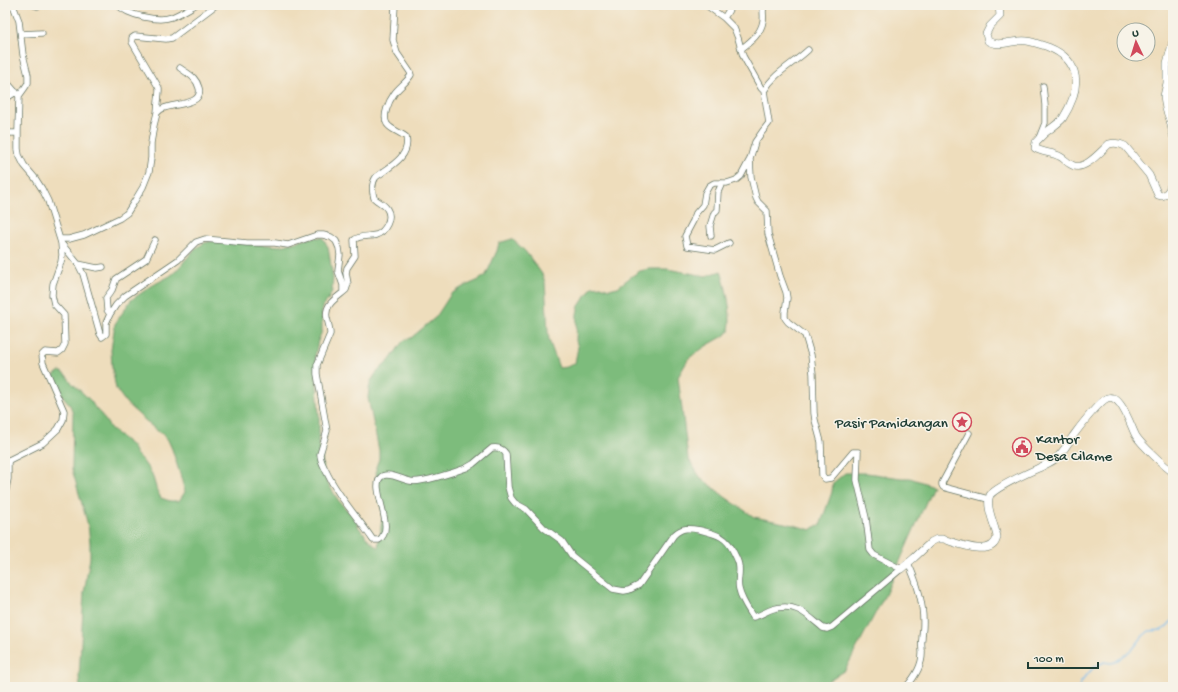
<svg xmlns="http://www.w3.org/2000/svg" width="1178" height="692" font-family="'Gochi Hand',sans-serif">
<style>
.forest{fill:#7dbc7b;stroke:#4e7c58}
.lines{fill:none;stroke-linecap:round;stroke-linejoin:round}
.stream{stroke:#75baec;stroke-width:1.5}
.minor-casing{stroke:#677564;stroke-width:7}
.tertiary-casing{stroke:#677564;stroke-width:8}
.minor{stroke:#fff;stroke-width:5.5}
.tertiary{stroke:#fff;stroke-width:7}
.labels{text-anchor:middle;stroke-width:3;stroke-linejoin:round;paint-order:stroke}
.poi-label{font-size:15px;fill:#1f3d34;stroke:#f7f3e8;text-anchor:end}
</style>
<rect width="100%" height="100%" fill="#f7f3e8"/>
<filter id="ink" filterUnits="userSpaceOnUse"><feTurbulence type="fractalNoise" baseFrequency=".025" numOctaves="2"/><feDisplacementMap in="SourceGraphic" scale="8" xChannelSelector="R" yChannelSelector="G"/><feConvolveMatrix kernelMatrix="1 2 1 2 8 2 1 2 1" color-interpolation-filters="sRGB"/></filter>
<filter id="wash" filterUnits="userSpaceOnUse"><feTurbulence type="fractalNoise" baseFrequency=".012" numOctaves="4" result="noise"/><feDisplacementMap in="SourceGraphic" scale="16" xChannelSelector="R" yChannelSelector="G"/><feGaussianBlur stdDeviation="0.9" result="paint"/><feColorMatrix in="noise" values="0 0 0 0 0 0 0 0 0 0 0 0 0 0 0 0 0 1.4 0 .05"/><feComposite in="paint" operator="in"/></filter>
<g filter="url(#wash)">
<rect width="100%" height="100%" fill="#eeddbc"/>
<path class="forest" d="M315 237 323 238 328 247 333 278 332 291 328 300 322 307V331L318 341 315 356 317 365 316 372 319 415V432L318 442 321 451 324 473 327 482 338 500 356 520 359 528 365 534V536L378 548 379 540 380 539 381 526 383 513 377 487 376 467 379 459V450L368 398 369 389 371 381 377 372 390 360 403 341 411 338 436 317 451 294 461 288 479 280 486 275 497 251 499 243 512 239 525 251 531 259 542 274 545 282 548 332 549 340 559 368 567 367 575 363 578 347 576 341 577 314 579 306 592 287 601 286 609 289 618 287 632 276 640 271 649 269H667L706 276 721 271C727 291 732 311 729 332L722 337 706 346 689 358 678 377 688 458 700 477 725 497 754 517 794 525 811 530 818 525 820 526 832 492 833 483 845 473H867L901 478H910L933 486 885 595 845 670 823 684 815 687H80L79 677 84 593 90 558V542L88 525 72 469 73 413 70 405 59 391 53 376 60 371 67 376 72 383 91 401 95 408 101 414 111 429 132 446 136 454 142 460 152 474 157 491 161 498 170 501H179L185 492 180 474 172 449 168 440 163 434 156 430 127 404 116 389 112 367 111 350 115 324 131 300 153 285 170 276 176 271 194 250 204 243 213 241 281 246Z"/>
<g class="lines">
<path class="stream" d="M1079 687 1081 682 1093 668 1104 662 1111 663 1115 662 1132 650 1143 636 1149 631 1162 630 1165 628 1172 621 1173 613"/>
</g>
</g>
<g filter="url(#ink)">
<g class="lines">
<g class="minor-casing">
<path id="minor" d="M34 5 37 6 44 5
M118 5C128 16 159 22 172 17 180 14 188 9 195 5
M395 5 393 40 397 53 410 72 411 75C407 82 399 87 394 94 389 101 382 116 387 124 391 130 400 132 406 137 411 157 389 167 376 177 371 184 372 191 374 198 378 202 384 204 387 209 393 218 385 232 376 235 368 237 360 235 354 240L355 256 347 268 346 273 348 284 346 290C337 298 324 304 327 318 328 323 330 328 330 334L317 365V374L327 431 320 454C320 460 323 465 326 471 338 497 357 516 373 540H379C397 529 369 487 381 477 387 471 403 480 410 481 419 484 455 472 466 468L473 464 492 448C498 447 503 449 506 454L508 487 511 498 515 503 526 509 544 528 562 541 572 556 613 589 624 591 629 590 639 585 674 535C682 527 689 528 700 530 716 534 727 536 734 553 736 557 739 562 739 567 740 575 737 582 739 589 741 599 748 609 753 617 760 616 766 611 773 609 796 602 807 615 823 628L827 629 832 627 901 569 874 555 870 550 866 518 857 480 858 452H853L831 478 825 479 822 475 821 442 815 420 814 413 813 374 811 355 805 335 788 322 785 318V312L787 298 786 292 780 276 768 234 767 211 758 202 756 198 751 177 750 159 755 142 762 132 769 123 764 91 761 88 743 56 738 38 734 28 724 18 706 5
M724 18 732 5
M21 34 42 33
M741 49C750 42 761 34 763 21 764 16 762 10 764 5
M5 80 19 96
M764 91C774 73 793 64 808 50
M5 99 16 92
M157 113C159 111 161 109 162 109 172 103 204 106 199 88 196 77 190 75 180 68
M5 133H18
M1039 138 1045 123V105L1043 86
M711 236 710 226 714 213 717 210 718 192 722 183
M60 239H69L84 235 120 218 127 213 134 202 143 187 149 172 151 158V143L154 125 157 113 159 91V88L152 76 132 42V38L135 36 166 39 172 38 216 5
M61 243 78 264 83 274 100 334 102 337 106 334V323L110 314 116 305 125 296 178 260 196 242 205 239 247 243H275L288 245 317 235H323L331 237 336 241 339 248 340 255 338 271 343 285V292
M729 243 715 250 687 246 685 236 693 221 696 213 703 205 705 193 709 186 714 183H727L736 180 741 176 749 161
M78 264 97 268 103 267
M110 314 107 310 106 298 112 290 116 279 146 259 155 240
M969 433 942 483V485L943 487 988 499
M5 494 8 479V463L9 460 43 443 58 429 63 420 64 411 43 363 42 355 45 352 58 353 62 350 65 344 64 315 54 304 52 295 53 284 61 262 62 255 61 243 48 201 42 189 35 178 24 165 19 155 18 149V130L19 96 24 89 28 83V75L23 55 19 21 13 5
M906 687C915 677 923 665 922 651 922 647 921 643 922 639 922 634 923 630 923 626 924 604 917 582 908 563"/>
</g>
<g class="tertiary-casing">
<path id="tertiary" d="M999 5 1000 16 990 26 986 34 988 41C999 48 1014 39 1027 41 1034 42 1041 45 1048 47 1083 61 1081 89 1063 118 1060 122 1054 126 1049 130 1044 133 1040 138 1036 142L1035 148C1043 153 1051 152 1059 156 1064 158 1067 163 1072 165 1084 172 1101 151 1109 144 1115 142 1119 143 1125 146L1149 175 1158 195 1162 196C1169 194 1171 186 1173 179
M1173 41 1167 63V83L1164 96 1166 109 1170 120 1173 135
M901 569 914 558 931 542 937 539H943C957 543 993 559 997 537 995 524 985 507 990 495 999 485 1030 472 1043 466 1047 463 1053 462 1056 458 1063 453 1068 443 1073 436 1082 424 1092 410 1104 400 1120 387 1131 428 1136 436 1141 444 1165 467 1173 472"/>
</g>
<use href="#minor" class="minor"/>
<use href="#tertiary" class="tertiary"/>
</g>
</g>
<defs>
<g id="sight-ring" transform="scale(1)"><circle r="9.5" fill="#f7f3e8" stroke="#d1495b" stroke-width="1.5"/><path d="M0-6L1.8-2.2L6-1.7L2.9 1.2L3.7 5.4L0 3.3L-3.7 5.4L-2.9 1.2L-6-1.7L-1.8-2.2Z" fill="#d1495b"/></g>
<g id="civic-ring" transform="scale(1)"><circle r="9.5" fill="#f7f3e8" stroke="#d1495b" stroke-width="1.5"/><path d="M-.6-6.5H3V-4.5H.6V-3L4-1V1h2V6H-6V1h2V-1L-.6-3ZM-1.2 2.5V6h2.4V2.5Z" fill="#d1495b"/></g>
</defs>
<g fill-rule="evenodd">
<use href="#sight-ring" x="962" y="422"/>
<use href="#civic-ring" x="1022" y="447"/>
</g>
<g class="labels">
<g class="poi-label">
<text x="948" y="427">Pasir Pamidangan</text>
<text x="1036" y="443" text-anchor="start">Kantor<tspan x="1036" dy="17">Desa Cilame</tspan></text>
</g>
</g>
<rect width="1178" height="692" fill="none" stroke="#f7f3e8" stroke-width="20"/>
<g transform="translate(1136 42) rotate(356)"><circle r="19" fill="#f7f3e8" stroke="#a1aaa0"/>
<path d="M0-3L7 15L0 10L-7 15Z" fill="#d1495b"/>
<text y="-6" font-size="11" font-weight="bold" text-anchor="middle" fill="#1f3d34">U</text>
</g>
<path d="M1028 662v6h70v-6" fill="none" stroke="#1f3d34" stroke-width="2"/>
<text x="1034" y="662" font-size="12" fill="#1f3d34" stroke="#f7f3e8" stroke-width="3" paint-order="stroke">100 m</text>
</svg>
